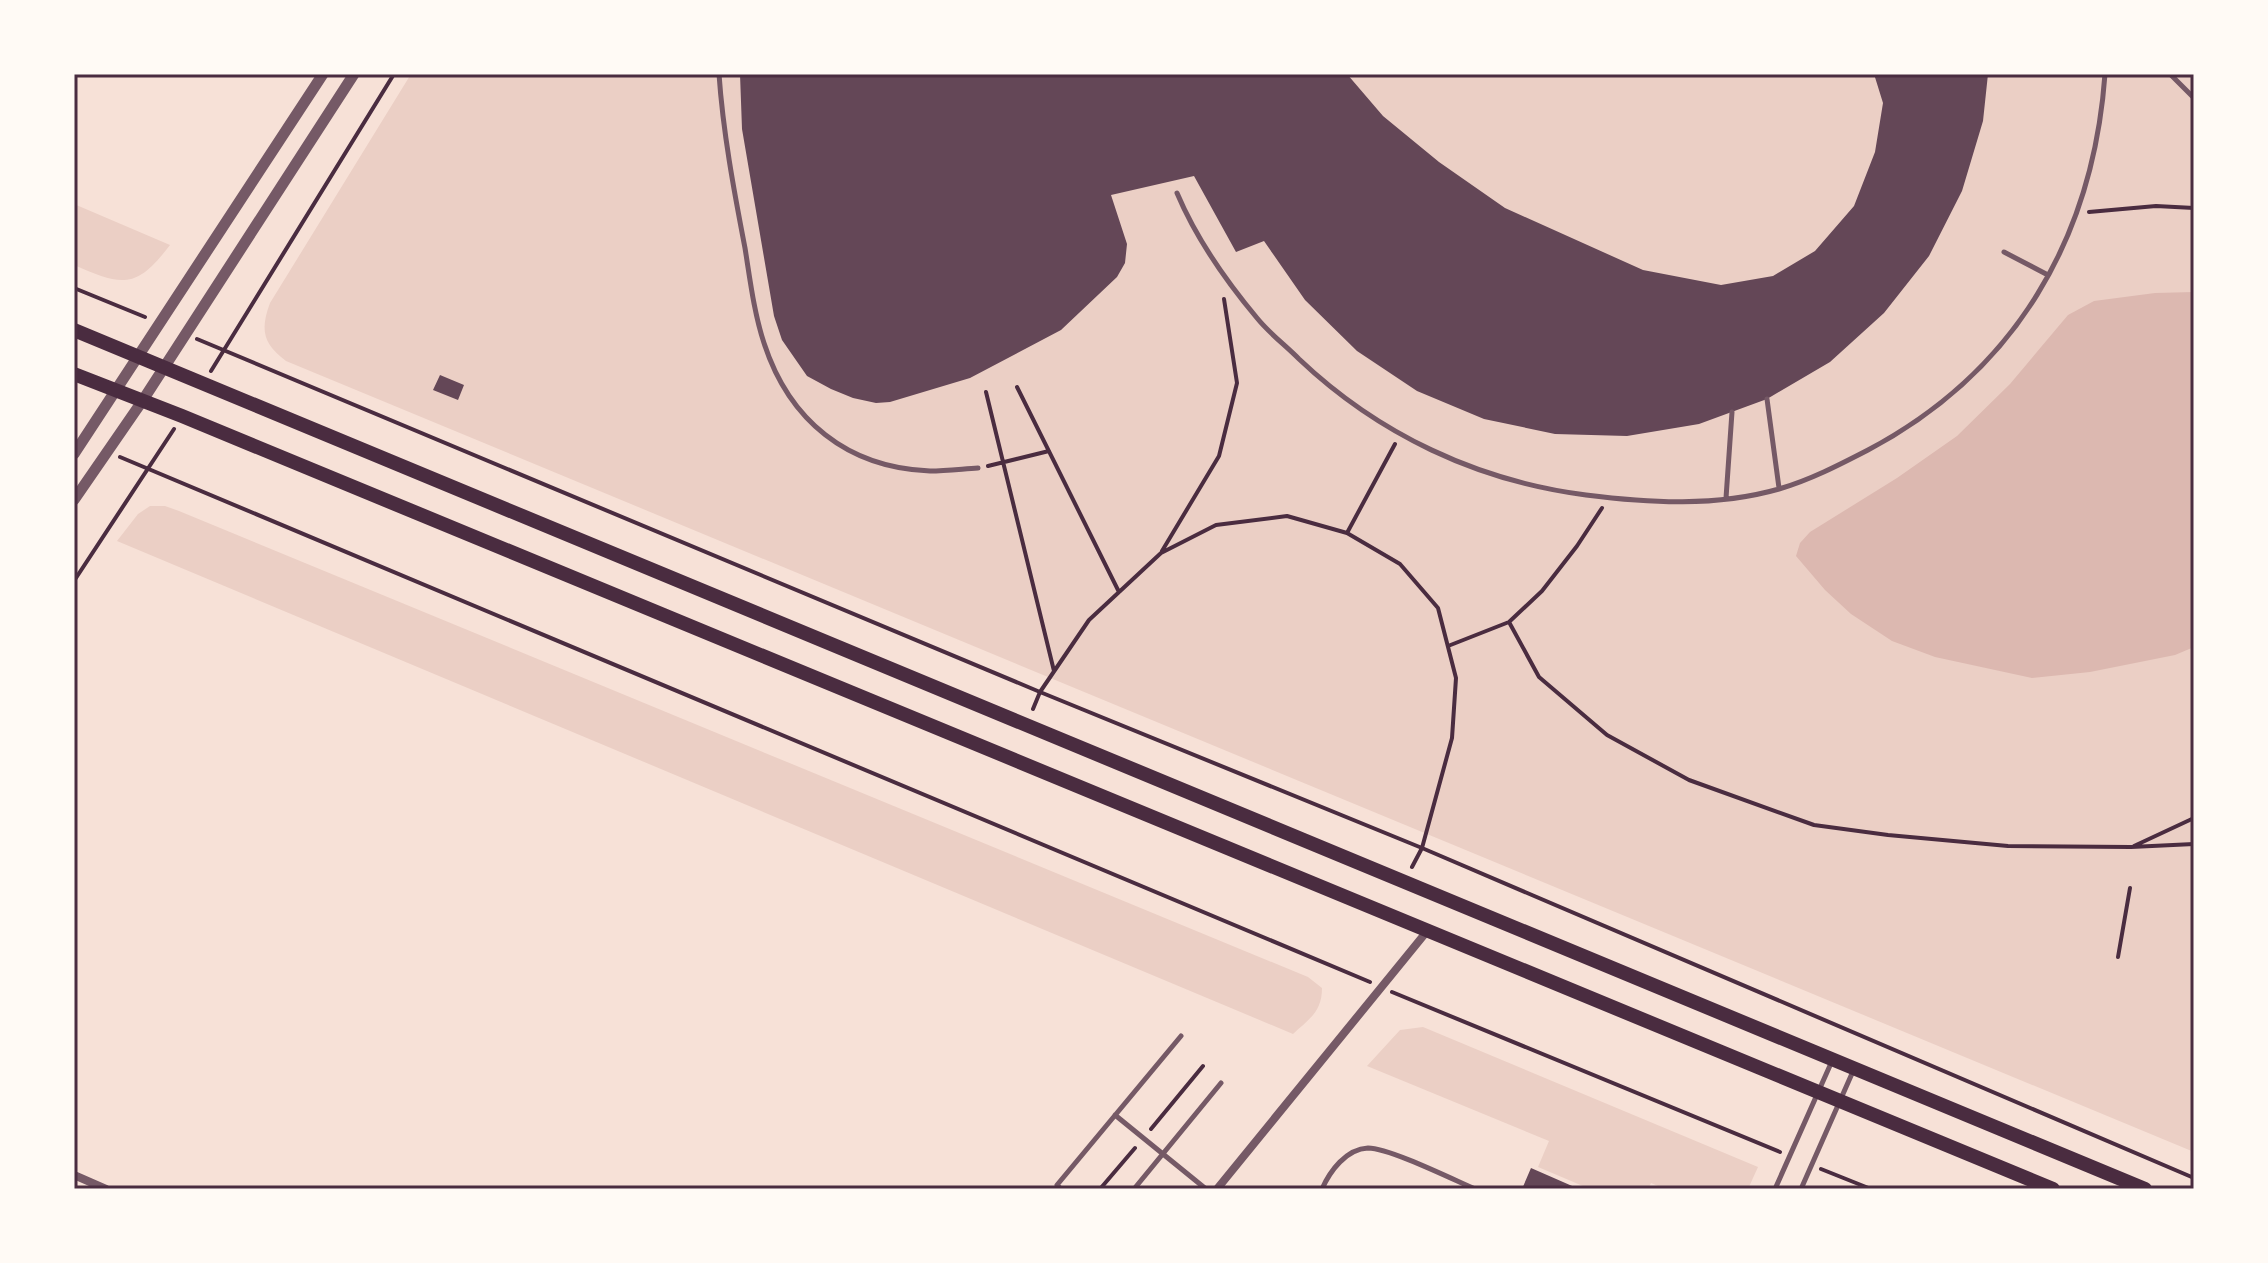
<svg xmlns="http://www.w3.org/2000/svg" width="2268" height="1263" font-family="'Public Sans',sans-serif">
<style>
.green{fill:#ebcfc5}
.water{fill:#dcb8b0}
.building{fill:#644757}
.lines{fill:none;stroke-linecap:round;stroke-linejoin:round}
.path{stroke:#4a2c40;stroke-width:4}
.service{stroke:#755966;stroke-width:5}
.minor{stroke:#755966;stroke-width:8}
.tertiary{stroke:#755966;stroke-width:11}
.primary{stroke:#4a2c40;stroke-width:14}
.neatline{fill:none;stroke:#4a2c40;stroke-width:3}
</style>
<rect width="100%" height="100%" fill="#f7e1d7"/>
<path class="green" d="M411 74H2194V1152L286 361C263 344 260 330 270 303Z
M74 204 170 245C136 290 122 286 74 265Z
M150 506H165L179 511 1308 977 1322 988C1322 1012 1309 1019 1293 1034L117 541 138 514Z
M1423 1027 1758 1167 1748 1189H1665L1651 1183 1648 1189H1590L1538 1167 1549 1141 1367 1066 1400 1030Z"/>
<path class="water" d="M2194 292V647L2175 655 2090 672 2032 678 1935 657 1892 641 1851 614 1825 590 1796 556 1800 543 1810 532 1897 478 1957 436 2010 384 2068 315 2094 301 2155 293Z"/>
<path class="building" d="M740 74H1347L1383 116 1439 162 1505 208 1643 270 1721 285 1773 276 1815 251 1854 206 1875 152 1883 103 1874 74H1988L1983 121 1962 191 1929 256 1884 313 1830 362 1767 399 1699 424 1627 436 1555 434 1484 419 1417 391 1357 351 1305 300 1264 241 1236 252 1194 176 1111 195 1127 244 1125 263 1117 277 1061 330 970 378 890 402 876 403 853 398 831 389 807 376 782 340 774 316 742 129Z
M440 375 464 385 458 400 433 390Z
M1531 1168 1579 1189H1522Z"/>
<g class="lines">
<path class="path" d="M2089 212 2156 206 2194 208
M74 288 145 317
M197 339 1040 692 1422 848 2194 1178
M211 371 394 74
M1017 387 1119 592
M986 392 1054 671
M120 457 1370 982
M988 466 1049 451
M1347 533 1395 444
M1162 551 1219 456 1237 383 1224 299
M74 581 174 429
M1509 622 1539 677 1607 735 1689 780 1814 825 1888 835 2008 846 2131 847 2194 844
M1448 646 1509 622 1542 591 1577 546 1602 508
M1033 709 1040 692 1089 620 1161 553 1216 525 1287 516 1347 533 1400 564 1438 608 1456 678 1452 738 1422 848 1412 867
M2134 846 2194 818
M2118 957 2130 888
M1392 992 1780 1152
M1151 1129 1203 1066
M1821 1169 1871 1189
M1100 1189 1135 1148"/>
<path class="service" d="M719 74C723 132 734 191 745 248 750 279 754 313 764 343 789 420 847 468 930 471 946 471 962 469 978 468
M2170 74 2194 98
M1177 193C1196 238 1226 281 1257 318 1269 333 1285 345 1299 359 1378 434 1477 481 1586 495 1649 503 1716 507 1779 489 1810 480 1839 465 1868 450 2015 372 2093 239 2105 74
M2004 252 2048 275
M1767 399 1779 488
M1726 498 1732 412
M1115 1115 1206 1189
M1061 1189 1057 1185 1181 1036
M1134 1189 1221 1083
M1322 1189C1330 1171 1346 1149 1368 1148 1389 1148 1452 1179 1475 1189
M1775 1189 1832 1061
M1801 1189 1854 1069"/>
<path class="minor" d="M74 1175 106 1189
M1217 1189 1428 930"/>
<path class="tertiary" d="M74 454 323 74
M74 500 143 400 354 74"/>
<path class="primary" d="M74 330 2145 1189
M74 374 182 416 2053 1189"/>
</g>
<rect width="2268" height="1263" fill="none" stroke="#fffaf5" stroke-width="152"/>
<rect x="76" y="76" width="2116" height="1111" class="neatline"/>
</svg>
